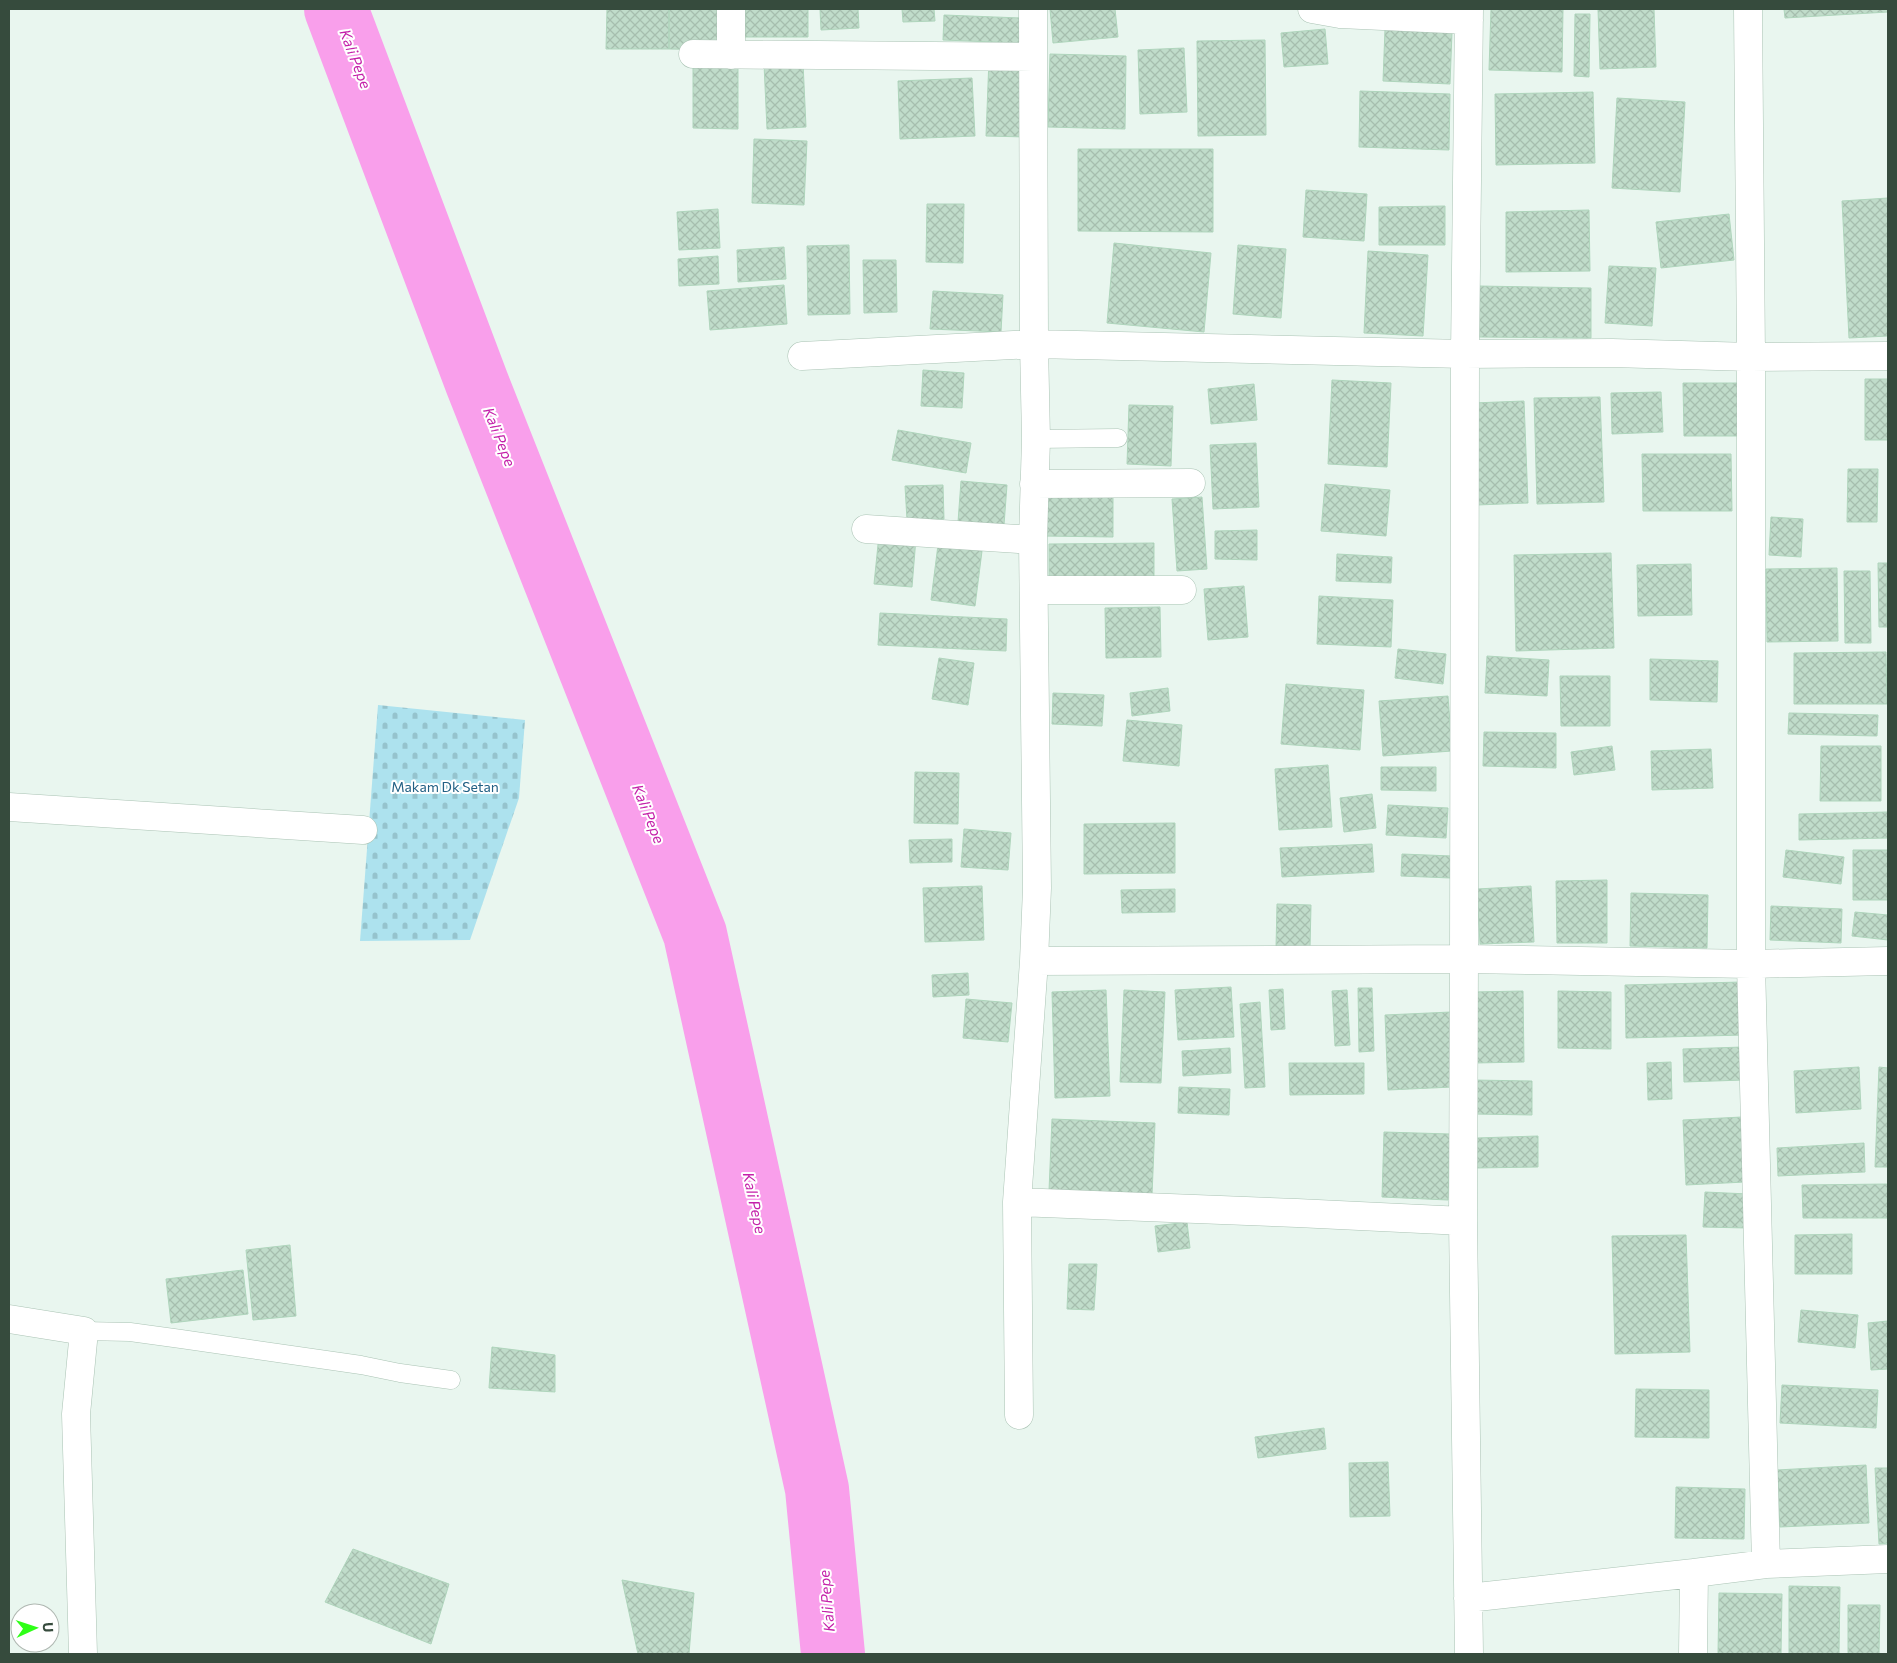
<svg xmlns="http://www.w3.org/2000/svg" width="1897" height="1663" font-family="Commissioner,sans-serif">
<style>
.cemetery{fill:url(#cemetery-stones)}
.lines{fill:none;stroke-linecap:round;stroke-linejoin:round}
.river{stroke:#f99feb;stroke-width:64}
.building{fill:url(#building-cross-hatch);stroke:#afd5bc}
.lane-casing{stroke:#aac3b4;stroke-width:19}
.street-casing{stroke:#aac3b4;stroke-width:29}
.lane{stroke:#fff;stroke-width:18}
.street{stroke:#fff;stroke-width:28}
.labels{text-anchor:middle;stroke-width:4;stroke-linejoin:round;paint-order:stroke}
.park-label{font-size:14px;fill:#216084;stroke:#fff}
.water-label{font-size:15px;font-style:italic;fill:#c421a9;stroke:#fff}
</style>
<defs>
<pattern id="cemetery-stones" width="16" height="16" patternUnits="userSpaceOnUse" patternTransform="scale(1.25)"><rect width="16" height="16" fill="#ade2ee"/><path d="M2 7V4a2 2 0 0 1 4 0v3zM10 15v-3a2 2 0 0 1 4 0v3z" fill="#95c3cd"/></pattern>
<pattern id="building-cross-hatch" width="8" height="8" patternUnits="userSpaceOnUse" patternTransform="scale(1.25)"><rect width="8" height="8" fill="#c0dcca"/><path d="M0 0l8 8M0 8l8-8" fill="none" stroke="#a6beae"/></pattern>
</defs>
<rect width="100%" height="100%" fill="#e9f6ef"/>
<path class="cemetery" d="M378 705 525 720 519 798 470 940 360 941Z"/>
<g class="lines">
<path class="river" d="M336 9 477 383 695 934 817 1489 833 1654"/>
</g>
<path class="building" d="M607 9H669V49H606Z
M669 9H726V50L669 49Z
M741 9H808V37H741Z
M820 9H858L859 28 821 30Z
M902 9H934L935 21 903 22Z
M1050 9H1115L1118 37 1053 43Z
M1491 9H1563L1562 72 1489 70Z
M1598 9H1654L1656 67 1600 69Z
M1784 9H1888V12L1785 18Z
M1575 14H1590L1589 77 1574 76Z
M944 15 1021 18 1020 43 943 40Z
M1325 29 1328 64 1284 67 1281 33Z
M1385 29 1452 32 1450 84 1383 81Z
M1265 40 1266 135 1198 136 1197 41Z
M1184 48 1187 112 1140 114 1138 50Z
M1050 54 1126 56 1125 129 1048 127Z
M989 59 1028 60 1026 137 986 136Z
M803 63 806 127 767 129 764 64Z
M693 66H738V129L693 128Z
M972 78 975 136 900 139 898 81Z
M1360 91 1450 94 1449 150 1359 147Z
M1593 92 1595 163 1496 165 1495 94Z
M1617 98 1685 102 1680 192 1612 188Z
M754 139 807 141 804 205 752 203Z
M1078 149H1213V232L1078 231Z
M1306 190 1367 194 1364 241 1303 237Z
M1888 198V336L1849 338 1842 201Z
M927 204H964L963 263 926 262Z
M1445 206V245H1379V207Z
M718 209 720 248 679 250 677 212Z
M1589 210 1590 271 1506 272V212Z
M1729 214 1734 260 1661 268 1656 222Z
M1114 243 1211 253 1204 332 1107 323Z
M849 245 850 314 808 315 807 246Z
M1238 245 1286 249 1281 318 1233 314Z
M784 247 786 279 738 282 737 250Z
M1368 251 1428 255 1423 336 1364 333Z
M718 256 719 284 679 286 678 259Z
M863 260H896L897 312 864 313Z
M1609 266 1656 268 1652 326 1605 323Z
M784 285 787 324 710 330 707 291Z
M1479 286 1591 288V338L1479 337Z
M933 291 1003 295 1001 332 930 329Z
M923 370 964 373 962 408 921 406Z
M1865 379H1888V440H1865Z
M1332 380 1391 383 1387 467 1328 464Z
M1683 383H1739L1740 436H1684Z
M1254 384 1257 420 1211 424 1208 389Z
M1661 392 1663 432 1612 434 1611 393Z
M1600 397 1604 502 1537 504 1534 398Z
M1524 401 1528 503 1477 505 1473 403Z
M1129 405 1173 406 1171 466 1127 464Z
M898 430 971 443 966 473 892 460Z
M1256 443 1259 507 1213 509 1210 445Z
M1642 454H1731L1732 511H1643Z
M1848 469H1878L1877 522H1847Z
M961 481 1007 485 1004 525 958 522Z
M1325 484 1390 490 1386 536 1321 531Z
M943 485 944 519 907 520 905 486Z
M1113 495V537L1043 536V496Z
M1202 497 1207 569 1177 571 1172 499Z
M1771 517 1803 519 1801 557 1769 555Z
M1257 530V560L1215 559V531Z
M879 535 916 538 912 587 874 584Z
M1154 543V582L1049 583V544Z
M938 545 982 551 975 606 931 600Z
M1611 553 1614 648 1516 651 1514 555Z
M1337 554 1392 557 1391 583 1336 581Z
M1878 563H1887V627H1879Z
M1691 564 1692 615 1638 616 1637 565Z
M1837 568 1838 641 1767 642 1766 569Z
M1844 571H1870L1871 643H1845Z
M1244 586 1248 637 1208 640 1204 589Z
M1319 596 1393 600 1391 647 1317 644Z
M1160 607 1161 657 1106 658 1105 608Z
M880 613 1007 619 1006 651 878 645Z
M1398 649 1446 654 1443 684 1395 678Z
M1886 652 1887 704H1794V653Z
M1487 656 1549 660 1547 696 1485 693Z
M939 658 974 663 968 705 932 699Z
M1650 659 1718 661 1717 702 1650 700Z
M1560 676H1610V726H1561Z
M1286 684 1364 690 1360 750 1281 744Z
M1168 688 1170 711 1132 716 1130 693Z
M1053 693 1104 695 1102 726 1052 724Z
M1448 696 1452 751 1383 756 1379 701Z
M1789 713 1878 715 1877 736 1788 734Z
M1127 720 1182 725 1179 766 1123 761Z
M1484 732 1556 733V768L1483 766Z
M1612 746 1615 770 1574 775 1571 752Z
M1821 746H1881V801H1820Z
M1711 749 1713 788 1652 790 1651 751Z
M1328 765 1332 827 1279 830 1275 769Z
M1381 767H1436V791L1381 790Z
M915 772 959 773 958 824 914 823Z
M1372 794 1376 828 1344 832 1340 798Z
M1388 805 1448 808 1446 838 1386 835Z
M1888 812V838L1799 840V814Z
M1175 823V873L1084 874V824Z
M964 829 1011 833 1008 870 961 867Z
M952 839V862L910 863 909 840Z
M1372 844 1374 872 1282 877 1280 848Z
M1786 850 1844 857 1841 884 1783 877Z
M1853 850H1888V900H1853Z
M1402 854 1452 856 1451 878 1401 876Z
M1607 880V943H1557L1556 881Z
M982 886 984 940 925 942 923 888Z
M1531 886 1534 942 1480 944 1477 889Z
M1175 889V912L1122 913 1121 890Z
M1631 893 1708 895 1707 948 1630 946Z
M1277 904 1311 905 1310 948H1276Z
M1771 906 1842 909 1841 943 1770 940Z
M1855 912 1888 915V940L1852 936Z
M968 973 969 995 933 997 932 975Z
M1742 982 1744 1035 1626 1038 1625 985Z
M1231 987 1234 1037 1178 1040 1175 990Z
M1358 988H1372L1374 1051 1359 1052Z
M1283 989 1285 1029 1271 1030 1269 990Z
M1106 990 1110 1096 1055 1098 1052 992Z
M1124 990 1165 992 1161 1083 1120 1082Z
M1347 990 1350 1045 1335 1046 1332 991Z
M1523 991 1524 1062 1475 1063 1473 992Z
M1558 991 1611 992V1049L1558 1048Z
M966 999 1012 1003 1008 1042 963 1038Z
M1260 1002 1265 1087 1245 1088 1240 1004Z
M1451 1012 1453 1087 1388 1090 1385 1015Z
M1743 1047 1744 1080 1684 1082 1683 1049Z
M1230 1048 1231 1073 1183 1076 1182 1051Z
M1671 1062 1672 1099 1648 1100 1647 1063Z
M1289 1063H1364V1094L1290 1095Z
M1859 1067 1861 1109 1796 1113 1794 1071Z
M1879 1067 1888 1068V1167H1875Z
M1473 1080 1532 1081V1115L1473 1114Z
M1179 1087 1230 1089 1229 1115 1178 1113Z
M1742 1117 1745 1182 1686 1185 1683 1120Z
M1052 1119 1155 1123 1152 1195 1049 1191Z
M1384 1132 1450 1134 1448 1200 1382 1197Z
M1538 1136V1167L1476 1168V1138Z
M1864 1143 1865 1172 1778 1176 1777 1148Z
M1888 1184V1218H1803L1802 1185Z
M1705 1192 1748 1194 1747 1228 1703 1227Z
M1187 1222 1190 1248 1158 1252 1155 1226Z
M1852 1234V1274H1795V1235Z
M1686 1235 1690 1352 1615 1354 1612 1236Z
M290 1245 296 1316 253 1320 246 1250Z
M1069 1264H1097L1094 1310 1067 1309Z
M243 1270 248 1314 171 1323 166 1279Z
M1801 1310 1858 1315 1855 1348 1798 1342Z
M1888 1321V1369L1871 1370 1868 1323Z
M492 1347 555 1355V1392L489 1388Z
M1782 1385 1878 1390 1876 1428 1780 1423Z
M1636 1389 1709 1390V1438L1635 1437Z
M1324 1428 1326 1449 1258 1458 1255 1437Z
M1388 1462 1390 1516 1350 1517 1349 1463Z
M1866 1465 1869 1523 1780 1527 1777 1470Z
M1875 1468H1888V1543L1879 1544Z
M1676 1487 1745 1489 1744 1539 1675 1538Z
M353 1549 449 1584 431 1644 325 1602Z
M622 1580 694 1593 689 1654H638Z
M1789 1586 1840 1587 1839 1654H1789Z
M1719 1593 1782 1594 1781 1654H1718Z
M1848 1605H1880L1879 1654H1848Z"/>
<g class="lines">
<g class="lane-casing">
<path id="lane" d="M1036 439 1118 438
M84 1331 130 1332 181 1339 361 1365 400 1373 451 1380"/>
</g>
<g class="street-casing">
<path id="street" d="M731 9V55
M1033 9 1034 344 1036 439 1033 540 1037 888 1034 961 1464 959 1463 1221 1469 1654
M1312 9 1340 14 1469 20
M1748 9 1751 357 1888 356
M693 54 1033 57
M1612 353 1751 357V964L1464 959 1465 354Z
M802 356 1034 344 1465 354 1469 9
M1034 484 1191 483
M866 529 1033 540
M1034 590H1182
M9 807 363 830
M1017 1202 1297 1213 1463 1221
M9 1319 84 1331 76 1414 83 1654
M1019 1415 1017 1202 1034 961
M1766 1564 1888 1559
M1468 1598 1694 1573
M1693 1654 1694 1573 1766 1564 1751 964 1888 961"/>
</g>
<use href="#lane" class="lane"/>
<use href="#street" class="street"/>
</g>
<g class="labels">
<g class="park-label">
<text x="445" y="792">Makam Dk Setan</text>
</g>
<g class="water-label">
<text transform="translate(355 59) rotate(69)" y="5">Kali Pepe</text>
<text transform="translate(499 437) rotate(68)" y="5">Kali Pepe</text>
<text transform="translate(648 814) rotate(68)" y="5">Kali Pepe</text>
<text transform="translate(754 1203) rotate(78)" y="5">Kali Pepe</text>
<text transform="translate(827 1601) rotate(-95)" y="5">Kali Pepe</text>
</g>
</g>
<rect width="1897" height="1663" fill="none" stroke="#364b3d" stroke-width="20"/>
<g transform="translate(35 1628) rotate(87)"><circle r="24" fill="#ffffff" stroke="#afb7b1"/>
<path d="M0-4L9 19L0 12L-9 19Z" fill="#2eff17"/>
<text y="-8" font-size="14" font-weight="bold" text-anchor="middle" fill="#364b3d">U</text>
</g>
</svg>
